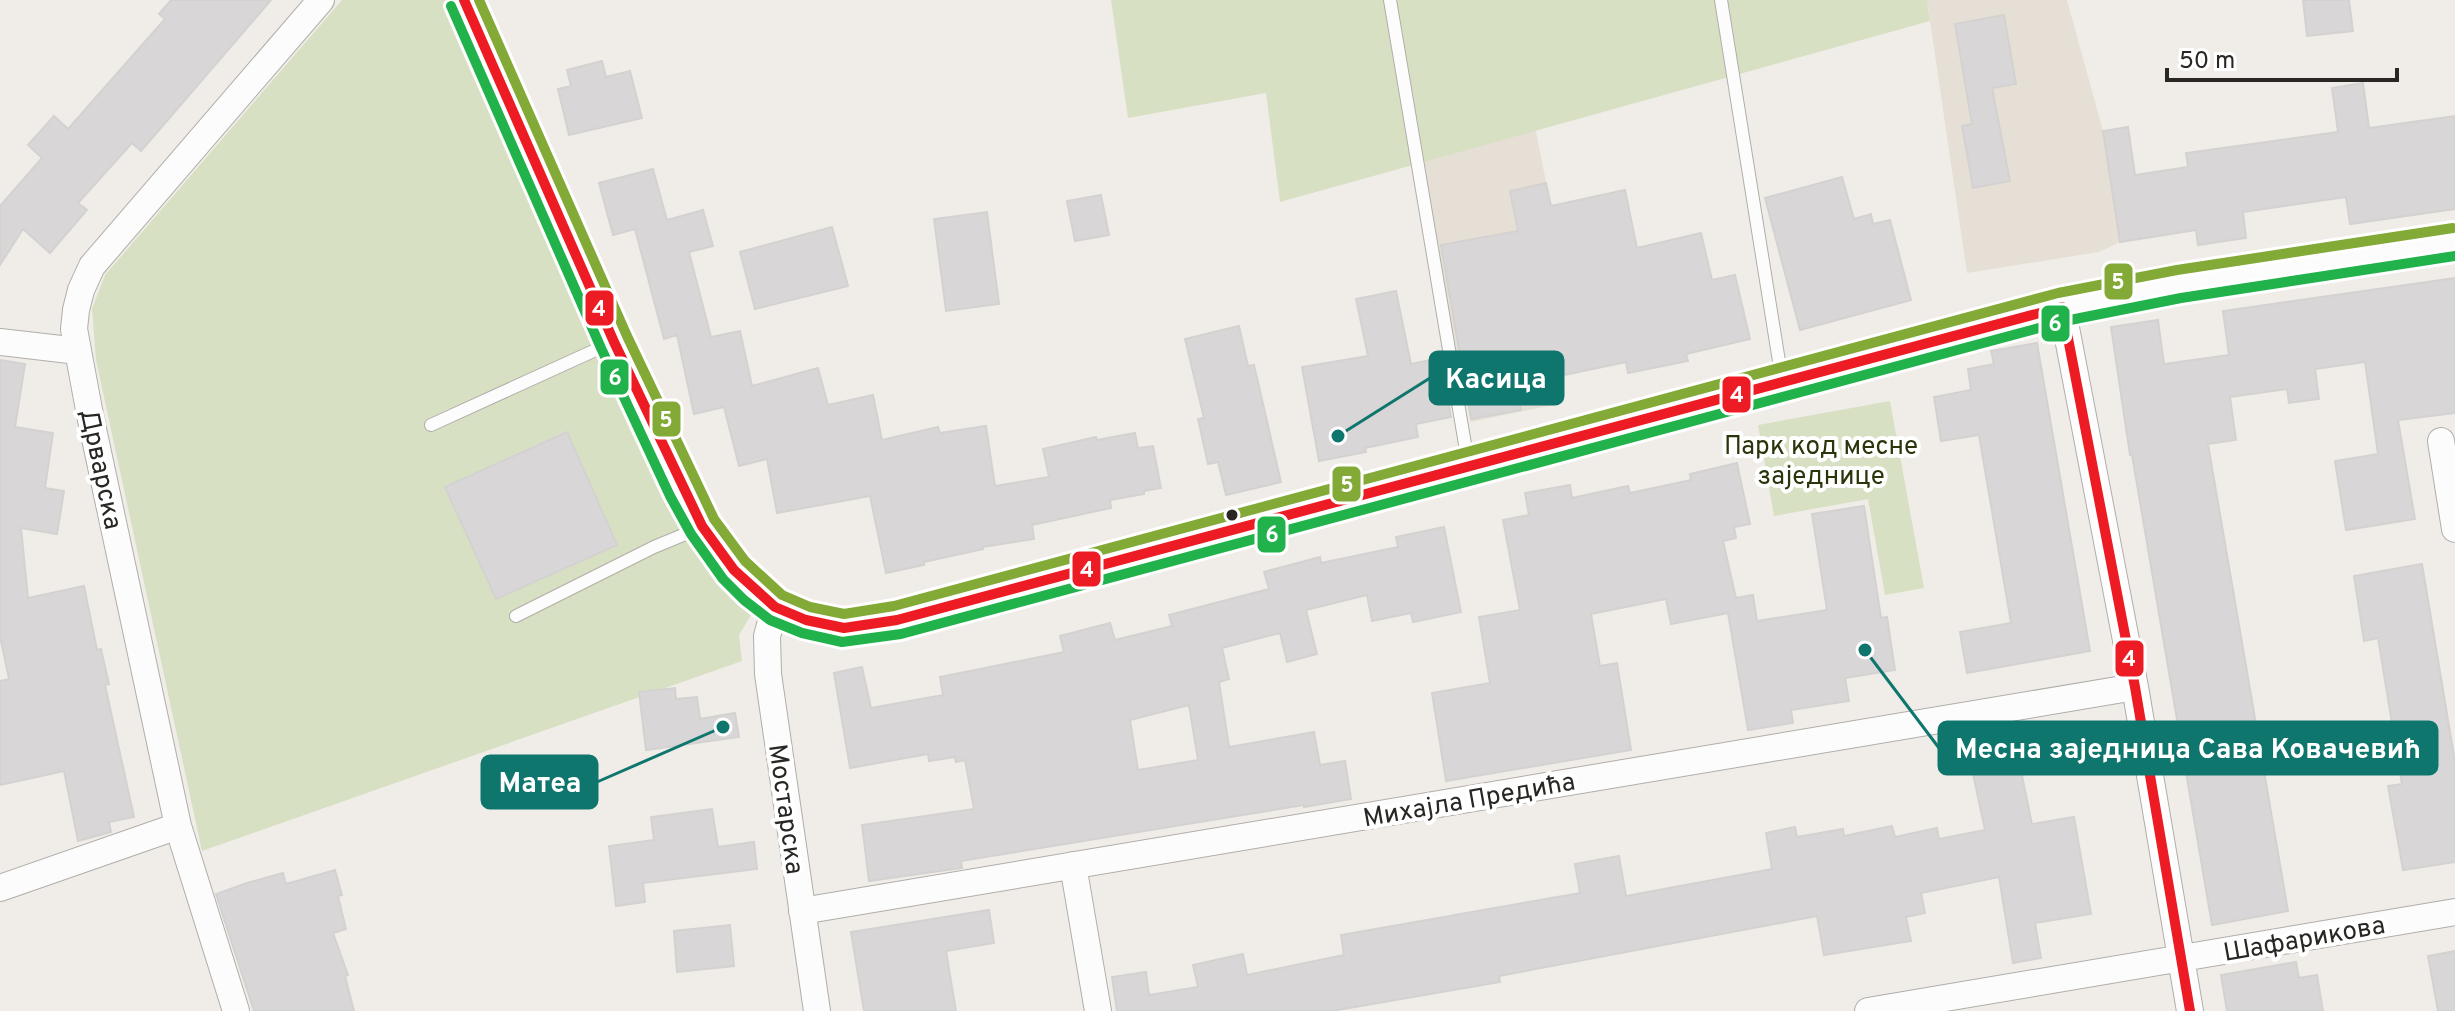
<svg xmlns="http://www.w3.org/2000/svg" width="2455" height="1011" font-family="Overpass,sans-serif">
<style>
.built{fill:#e5dfd5}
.green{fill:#d8e0c3}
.building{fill:#d8d6d6;stroke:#d4d2d1;stroke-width:2;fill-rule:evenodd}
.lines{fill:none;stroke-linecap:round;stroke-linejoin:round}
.lane-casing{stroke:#b0aeaa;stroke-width:14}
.street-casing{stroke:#b0aeaa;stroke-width:28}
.secondary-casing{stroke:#b0aeaa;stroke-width:38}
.lane{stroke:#fdfcfc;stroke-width:12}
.street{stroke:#fdfcfc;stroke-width:26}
.secondary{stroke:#fdfcfc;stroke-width:36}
.bus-1-casing{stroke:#fff;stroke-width:16}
.bus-2-casing{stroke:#fff;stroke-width:16}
.bus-3-casing{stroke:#fff;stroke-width:16}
.bus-1{stroke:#ed1c24;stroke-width:10}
.bus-2{stroke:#22b24c;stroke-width:10}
.bus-3{stroke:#83a937;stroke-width:10}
.bus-dot{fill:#292724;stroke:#fff;stroke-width:3}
.labels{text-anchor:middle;stroke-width:8;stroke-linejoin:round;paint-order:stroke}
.park-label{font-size:26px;fill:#29350a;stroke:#fff}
.street-label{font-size:26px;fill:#292724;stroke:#fff}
.leader{fill:none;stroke:#0f766e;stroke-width:3}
.callout-dot{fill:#0f766e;stroke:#fff;stroke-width:3}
.callout{fill:#0f766e;stroke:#0f766e;stroke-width:3}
.callout-label{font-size:28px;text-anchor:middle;font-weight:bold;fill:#fff}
.line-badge{stroke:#fff;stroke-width:3}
.badge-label{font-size:22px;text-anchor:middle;font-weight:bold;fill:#fff}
</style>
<rect width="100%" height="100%" fill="#f0ede8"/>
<path class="built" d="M1927 0H2067L2103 131 2120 242 2099 252 1967 273Z
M1535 127 1570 302 1538 309 1558 404 1471 422 1416 151Z"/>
<path class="green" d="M342 0H447L757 605 739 635 742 661 202 851 96 360 92 309 105 275Z
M1111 0H1927L1930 21 1280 202 1266 93 1128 118Z
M1890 401 1924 588 1885 595 1868 499 1774 516 1758 425Z"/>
<path class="building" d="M171 0H271L141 151 132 143 78 203 87 210 50 253 23 229 0 265V206L42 158 28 145 54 116 68 129 165 19 159 14Z
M2303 0H2349L2353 31 2307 36Z
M2004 15 2016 84 1992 88 2010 181 1973 188 1962 126 1972 124 1955 24Z
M602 61 606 77 630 71 642 118 569 135 558 89 571 86 567 70Z
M2363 83 2369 128 2455 116V209L2350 224 2346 197 2243 212 2246 238 2198 245 2196 230 2120 242 2103 131 2128 127 2135 175 2188 167 2186 153 2338 132 2332 88Z
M653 169 667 220 703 210 713 246 689 252 711 337 740 331 752 386 818 368 828 405 873 395 882 440 938 427 940 433 986 426 995 486 1049 477 1043 449 1096 437 1097 440 1135 433 1138 448 1153 446 1161 488 1144 491V494L1110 500 1111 508 1032 525 1034 539 982 547 983 549 924 562V565L886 573 870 496 777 513 767 459 739 466 724 407 694 414 677 335 664 339 635 229 613 235 599 183Z
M1842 177 1854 219 1871 214 1873 224 1890 220 1911 300 1800 330 1765 198Z
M1546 183 1551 206 1625 190 1637 248 1701 233 1712 280 1735 275 1750 339 1686 354 1688 361 1628 373 1626 362 1517 385 1521 410 1471 419 1441 245 1518 231 1510 191Z
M1101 195 1109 235 1075 241 1067 201Z
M987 212 999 304 946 311 934 219Z
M832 227 848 286 755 309 740 252Z
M2455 278V413L2398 420 2415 519 2346 530 2335 461 2378 454 2365 362 2315 369 2319 399 2289 403 2287 389 2230 397 2236 440 2208 444 2288 911 2212 925 2132 455H2130L2111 327 2158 320 2164 364 2229 355 2223 311Z
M1396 291 1411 364 1441 358 1451 417 1416 424 1418 437 1365 448 1366 452 1319 461 1302 367 1368 356 1356 299Z
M1239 326 1248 366 1254 365 1281 482 1226 495 1218 462 1208 464 1198 419 1204 418 1185 339Z
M2037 343 2090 651 1967 673 1960 632 2011 623 1979 435 1941 441 1934 397 1971 390 1968 369 1994 364 1991 351Z
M0 360 25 364 15 427 53 433 45 488 64 491 57 534 21 528 28 598 84 586 97 650 101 649 109 684 105 685 134 817 109 822 111 832 78 841 64 771 0 785V681L9 679 0 636Z
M567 432 617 545 496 599 445 487Z
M1737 463 1750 524 1734 527 1736 538 1723 541 1736 598 1753 595 1757 621 1827 610 1812 514 1864 506 1881 618 1887 617 1895 670 1845 678 1849 701 1791 710 1793 723 1748 730 1728 613 1671 624 1666 599 1591 614 1600 666 1617 663 1631 750 1446 781 1432 693 1490 683 1479 617 1520 610 1503 520 1529 515 1525 493 1570 485 1572 498 1628 486 1630 493 1691 480 1690 474Z
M1444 527 1461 612 1413 622 1411 613 1372 621 1367 595 1306 610 1317 654 1287 662 1280 633 1222 648 1229 679 1219 682 1229 747 1314 732 1320 765 1345 761 1351 799 1304 807V805L961 861 962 868 869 881 862 825 974 809 965 760 956 762 955 757 929 761 928 754 850 768 834 673 862 667 871 708 943 695 940 677 1064 652 1060 636 1110 623 1115 640 1172 626 1169 615 1269 589 1264 572 1320 557 1321 563 1398 547 1396 537ZM1189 705 1198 760 1138 770 1130 720Z
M2422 564 2455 762V862L2403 870 2388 786 2402 784 2378 638 2364 641 2354 576Z
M675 688 676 699 697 697 700 719 735 713 739 737 646 750 639 692Z
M2014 737 2032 824 2074 817 2091 914 2035 923 2041 958 2013 963 1999 877 1921 893 1925 913 1906 917 1911 941 1824 955 1817 916 1499 976 1500 982 1332 1011H1117L1112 977 1146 972 1149 995 1198 987 1193 965 1243 954 1247 975 1344 955 1341 935 1580 893 1575 864 1619 856 1626 896 1772 869 1766 833 1795 827 1797 837 1843 829 1844 836 1892 826 1895 837 1937 828 1939 839 1985 830 1967 746Z
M712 809 718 847 754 842 757 869 643 883 645 902 616 906 609 846 654 840 651 817Z
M335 870 342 895 338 896 346 929 333 933 348 975 345 976 354 1011H254L216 894 247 883 283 873 286 884Z
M989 910 994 943 946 951 956 1011H864L851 932Z
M730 925 734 966 677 972 674 931Z
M2455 951V1011H2438L2428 956Z
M2296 962 2299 978 2317 975 2323 1011H2227L2221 975Z"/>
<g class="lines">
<g class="lane-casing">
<path id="lane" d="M1390 0 1468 462
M1721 0 1782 380
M431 425 611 343
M516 616 654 547 700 528"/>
</g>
<g class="street-casing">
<path id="street" d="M2062 307 2135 687 2190 1011
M0 342 78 351
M2441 441 2455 529
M775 607 767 636 768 674 817 1011
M1073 865 1098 1011
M0 888 178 826
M802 911 2135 687
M236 1011 178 826 90 415 74 329 76 310 81 290 92 266 321 0
M1868 1011 2455 912"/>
</g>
<g class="secondary-casing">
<path id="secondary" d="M464 0 614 342 683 490 702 526 734 570 753 589 775 607 806 620 844 628 897 620 2062 307 2179 284 2455 242"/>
</g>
<use href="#lane" class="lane"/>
<use href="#street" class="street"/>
<use href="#secondary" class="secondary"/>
<g class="bus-1-casing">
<path id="bus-1" d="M464 0 614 342 702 526 734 570 775 607 806 620 844 628 897 620 2062 307
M2062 307 2135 687 2190 1011"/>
</g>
<g class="bus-2-casing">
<path id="bus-2" d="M451 6 601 348 670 496 691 534 723 579 744 600 770 620 802 633 842 642 901 634 2065 321 2181 298 2455 256"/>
</g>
<g class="bus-3-casing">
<path id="bus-3" d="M479 0 627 336 714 519 745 561 782 595 810 607 844 614 894 606 2058 293 2177 270 2453 228"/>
</g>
<use href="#bus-1" class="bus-1"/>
<use href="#bus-2" class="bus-2"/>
<use href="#bus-3" class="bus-3"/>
</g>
<circle class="bus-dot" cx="1232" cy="515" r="7"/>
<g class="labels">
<g class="park-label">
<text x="1821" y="454">Парк код месне<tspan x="1821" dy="30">заједнице</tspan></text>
</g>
<g class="street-label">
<text transform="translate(102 469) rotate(78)" y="9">Дрварска</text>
<text transform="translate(1469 799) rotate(-10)" y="9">Михајла Предића</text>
<text transform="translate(787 809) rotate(82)" y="9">Мостарска</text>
<text transform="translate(2304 938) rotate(-10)" y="9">Шафарикова</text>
</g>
</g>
<path class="leader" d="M1338 436L1430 378M1865 650L1939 748M723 727L597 782"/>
<g class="callout-dot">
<circle cx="1338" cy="436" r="8"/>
<circle cx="1865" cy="650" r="8"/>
<circle cx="723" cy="727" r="8"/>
</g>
<g class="callout">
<rect x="1430" y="352" width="133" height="52" rx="8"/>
<rect x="1939" y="722" width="498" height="52" rx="8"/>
<rect x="482" y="756" width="115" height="52" rx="8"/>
</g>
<g class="callout-label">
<text x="1496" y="388">Касица</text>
<text x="2188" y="758">Месна заједница Сава Ковачевић</text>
<text x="540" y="792">Матеа</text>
</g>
<g class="line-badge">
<rect x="2103" y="262" width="31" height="39" rx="8" fill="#83a937"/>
<rect x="584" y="289" width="31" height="38" rx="8" fill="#ed1c24"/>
<rect x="2040" y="304" width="31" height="39" rx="8" fill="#22b24c"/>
<rect x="599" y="358" width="31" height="38" rx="8" fill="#22b24c"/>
<rect x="1721" y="375" width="31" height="39" rx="8" fill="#ed1c24"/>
<rect x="651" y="400" width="31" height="38" rx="8" fill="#83a937"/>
<rect x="1331" y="465" width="31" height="38" rx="8" fill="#83a937"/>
<rect x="1256" y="515" width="31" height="39" rx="8" fill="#22b24c"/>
<rect x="1071" y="550" width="31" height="38" rx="8" fill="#ed1c24"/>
<rect x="2114" y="639" width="31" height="39" rx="8" fill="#ed1c24"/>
</g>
<g class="badge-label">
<text x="2118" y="289">5</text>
<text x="599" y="316">4</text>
<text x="2055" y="331">6</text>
<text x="615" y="385">6</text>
<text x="1737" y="402">4</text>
<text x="666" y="427">5</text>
<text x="1347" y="492">5</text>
<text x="1272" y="542">6</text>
<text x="1087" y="577">4</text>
<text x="2129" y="666">4</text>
</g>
<path d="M2167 68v12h230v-12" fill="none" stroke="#292724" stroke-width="4"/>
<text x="2179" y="68" font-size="24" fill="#292724" stroke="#ffffff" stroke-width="6" paint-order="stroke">50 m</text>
</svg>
